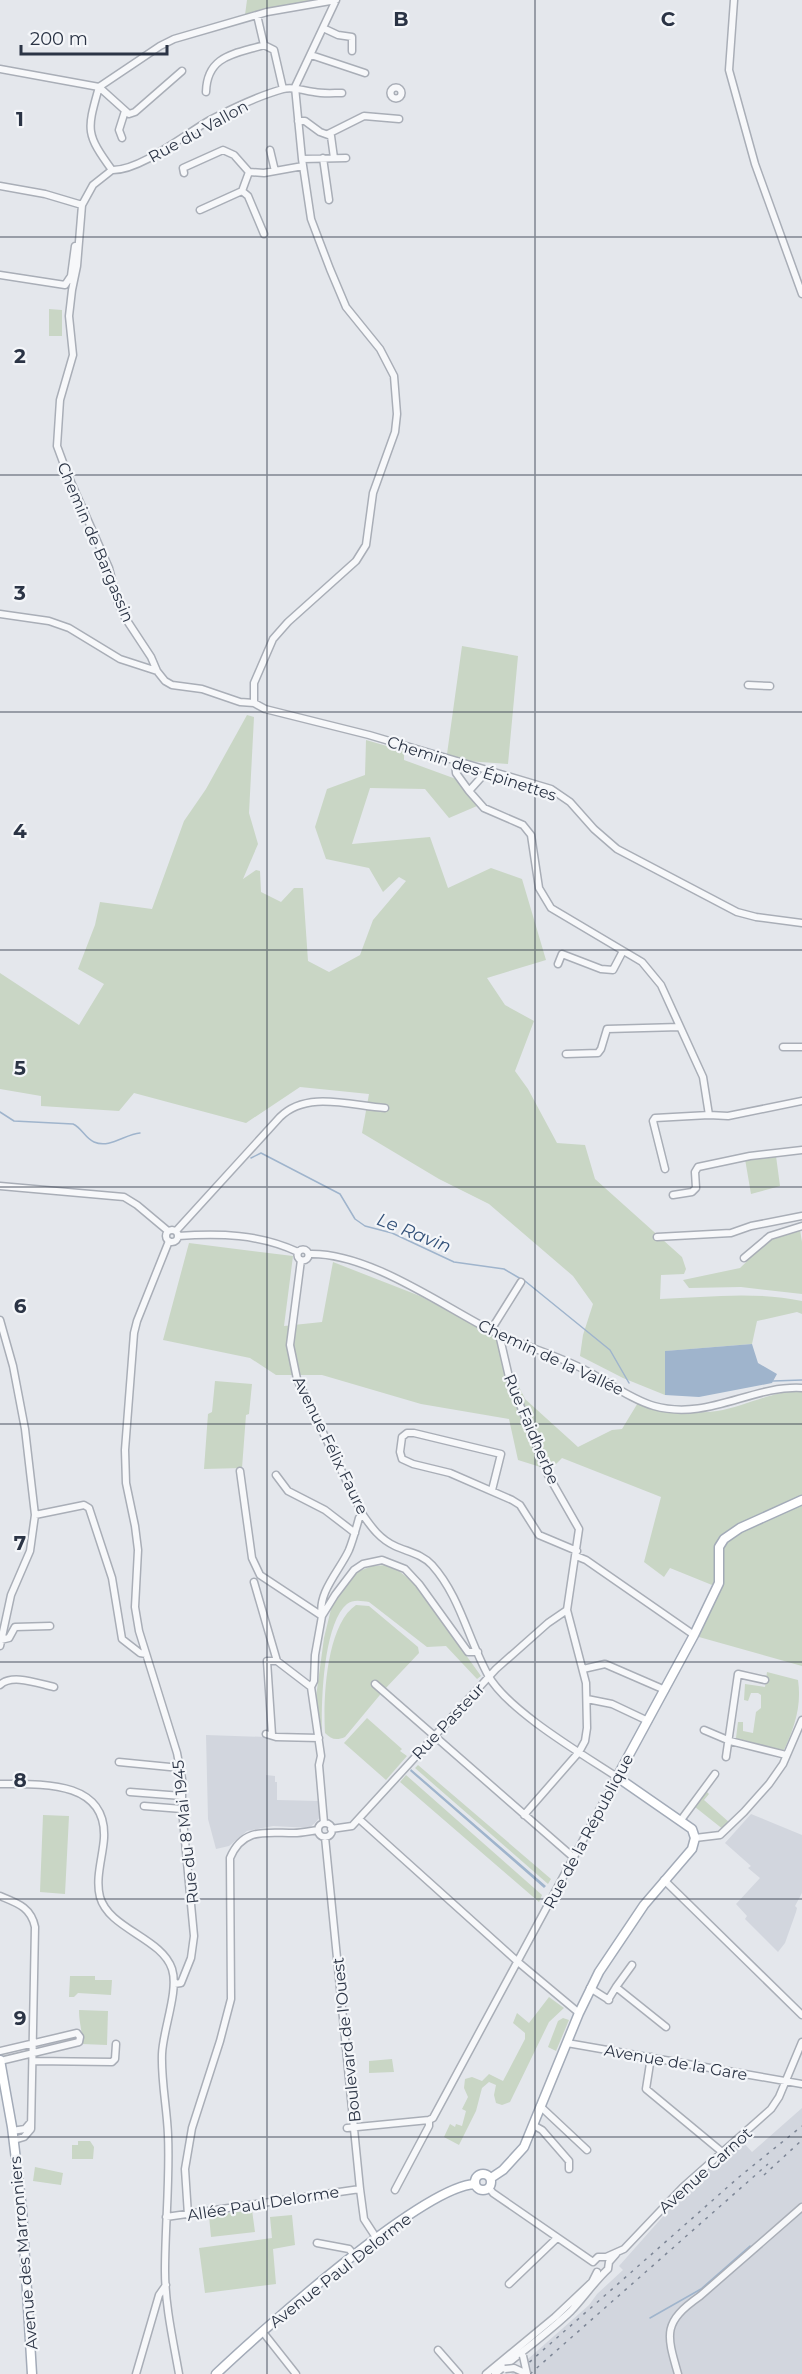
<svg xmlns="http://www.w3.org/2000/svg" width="802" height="2374" font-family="Montserrat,sans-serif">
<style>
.built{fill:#d2d6de}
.green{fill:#c9d6c5}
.water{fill:#9fb4cc}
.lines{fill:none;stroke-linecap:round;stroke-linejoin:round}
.stream{stroke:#9fb4cc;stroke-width:1.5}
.minor-casing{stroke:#a9aeb7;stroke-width:9}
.major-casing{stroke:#a3abb8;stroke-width:11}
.minor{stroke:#f7f8fa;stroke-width:6}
.major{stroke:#fff;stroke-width:8}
.rail{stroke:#7d8696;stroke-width:1.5;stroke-dasharray:3 6;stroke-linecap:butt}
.minor-bridge-casing{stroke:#a9aeb7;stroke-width:9;stroke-linecap:butt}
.minor-bridge{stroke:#f7f8fa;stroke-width:6}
.grid{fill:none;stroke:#2b3445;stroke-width:1.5;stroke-opacity:0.55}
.labels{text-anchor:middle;stroke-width:4.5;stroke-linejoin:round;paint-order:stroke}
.street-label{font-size:16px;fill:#2b3445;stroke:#f4f6f9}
.water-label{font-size:18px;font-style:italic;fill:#34527a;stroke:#f4f6f9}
.grid-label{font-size:20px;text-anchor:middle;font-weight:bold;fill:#2b3445;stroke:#f4f6f9;stroke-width:4.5;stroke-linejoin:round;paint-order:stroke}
</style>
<rect width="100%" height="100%" fill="#e4e7ec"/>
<path class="built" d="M206 1735 266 1737V1775L275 1776V1782H277V1800L318 1801 320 1817 315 1823 309 1828 273 1826 247 1831 229 1846 216 1849 208 1819Z
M751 1814 802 1835V1893L795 1906 797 1908 796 1912 785 1943 778 1952 745 1919 747 1916 736 1904 760 1878 748 1868 751 1866 725 1843Z
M802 2108V2374H511L589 2305 597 2294 623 2270 619 2266 682 2195V2192L743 2142 752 2152Z"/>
<path class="green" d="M247 0H312L245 15Z
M49 309 62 310V336H49Z
M462 646 518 656 508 764 467 761 447 754Z
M247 715 254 717 249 813 258 844 243 879 256 870 260 871 261 892 281 902 294 888H303L308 961 329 972 360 955 373 920 406 881 399 877 383 892 369 868 326 859 315 827 327 789 365 775 366 740 404 751V760L456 779 477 806 449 818 425 789 370 788 352 844 430 837 448 888 491 868 522 879 546 960 487 978 505 1005 534 1021 515 1071 528 1089 557 1143 585 1145 595 1179 682 1257 686 1269 684 1274 661 1275 660 1299C706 1297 756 1291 802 1301V1314L797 1312 757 1321 752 1344 666 1351 665 1395 623 1378 580 1356 583 1335 593 1304 573 1276 489 1204 439 1179 362 1133 369 1094 300 1087 246 1123 134 1093 119 1111 41 1106V1096L0 1089V973L79 1025 104 984 78 969 95 925 100 902 152 909 184 821 206 789Z
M776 1156 780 1186 751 1194 745 1159Z
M800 1230 802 1242V1294L741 1287 689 1288 683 1280 740 1268 770 1239Z
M189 1243 293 1256 284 1326 322 1322 333 1262 420 1296 494 1335 525 1399 578 1447 612 1430 622 1429 639 1401C665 1408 690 1415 717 1411 745 1407 773 1390 802 1391V1498L728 1530C711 1544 715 1563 714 1583L712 1585 670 1568 664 1577 644 1562 661 1497 562 1458 550 1470 518 1460 509 1419 421 1404 322 1375H276L250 1358 163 1340Z
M215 1381 252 1384 249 1414 246 1415 242 1468 204 1469 208 1414 212 1412Z
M802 1504V1666L699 1637 722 1584 721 1548 732 1535Z
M387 1565 399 1571 414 1583 481 1676 477 1679 446 1646 427 1647 369 1602C362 1601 353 1599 347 1604 323 1624 321 1704 322 1734L316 1697 324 1638 331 1609 346 1584 357 1572 372 1566Z
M356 1605 369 1606 418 1647 419 1653 384 1690 345 1737C336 1741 331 1739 325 1733 323 1700 326 1625 356 1605Z
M767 1672 798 1680C802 1706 794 1729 783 1752L738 1741 736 1738 738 1722H743V1731L753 1733 756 1712 761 1708V1695L758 1693H751L748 1701 744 1700 745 1684 765 1687Z
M367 1718 402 1749 400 1751 407 1756 386 1780 344 1743Z
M418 1765 551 1879 548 1884 415 1768Z
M406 1775 542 1895 539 1902 400 1782Z
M707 1792 709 1794 704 1800 730 1823 724 1830 695 1807Z
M43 1815 69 1816 65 1894 40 1892Z
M70 1976H95V1980H112L111 1995 78 1993 74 1997H69Z
M549 1997 564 2008 549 2022 510 2102 502 2105 496 2103 494 2095 496 2085 489 2082 482 2088 476 2111 459 2145 444 2137 450 2124 455 2127 456 2124 462 2126 466 2111 462 2109 468 2097 464 2088 465 2079 472 2077 482 2081 489 2074 503 2081 525 2039V2033L513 2023 517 2013 529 2023Z
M79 2010 108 2011 107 2045 82 2044C83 2032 79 2024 79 2010Z
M563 2018 569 2020 556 2051 548 2047 558 2021Z
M392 2059 394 2072 369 2073V2061Z
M78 2141H90L94 2147 93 2159H72V2145H78Z
M35 2167 63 2173 61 2185 33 2181Z
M252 2210 255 2232 211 2237 209 2216Z
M292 2215 295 2245 273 2249 276 2284 205 2293 199 2248 272 2238 270 2217Z"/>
<path class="water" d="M752 1344 758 1363 777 1374 772 1383 699 1397 665 1395V1351Z
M411 1769 546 1886 544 1888 410 1771Z"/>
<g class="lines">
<path class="stream" d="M0 1112 14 1121 73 1124C82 1128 85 1138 94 1142 110 1149 125 1134 140 1133
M251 1158 261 1153 340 1194 355 1219 365 1226 392 1233 454 1262 504 1269 521 1279
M525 1281 610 1350 629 1383
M773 1381 802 1380
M650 2318 701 2289 750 2246"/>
<g class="minor-casing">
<path id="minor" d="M734 0 729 70 755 164 802 294
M323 28 338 35 352 37V51
M264 45 274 50 283 89
M311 55 365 73
M0 69 99 87C87 130 85 133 112 170
M182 71 135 112 129 114 99 87 160 46 174 39 267 12 336 0
M390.5 93a5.5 5.5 0 1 1 11 0a5.5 5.5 0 1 1-11 0Z
M206 92C207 55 235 54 264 45L257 15
M298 121H305L320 132 331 136 334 158
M328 134 364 116 399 119
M122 138 119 130 125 111
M270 150 275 171
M323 158 329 200
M302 159 346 158
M112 170 93 185 82 205 77 266 72 290 69 316 73 355 60 400 57 446 67 473 109 568 118 603 124 616 151 657 157 671
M112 170C140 171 184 135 210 120 233 108 258 96 283 89 295 86 302 91 314 92 323 94 333 93 342 93
M184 173 183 168 223 150 234 155 249 172
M0 186 45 194 82 205
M242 191 248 196 264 234
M200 210 242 191 249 172 264 173 303 166
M0 275 65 285 71 276 75 246
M0 614 49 621 69 628 120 659 157 671 165 681 172 685 202 689 240 702 254 703
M748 685 770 686
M254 703V683L273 639 288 622 356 561 366 545 373 493 395 432 397 414 394 376 380 349 346 307 330 269 311 219 302 159 295 87 336 0
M254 703 265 709 369 735 551 789 570 802 594 829 617 849 737 912 756 917 802 923
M455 761 456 773 469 791
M487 771 469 791 484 808 523 825 531 835 539 888 551 908 642 962 661 985 703 1077 709 1115 728 1116 802 1101
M558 964 562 954 601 969 613 970 623 951
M783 1047H802
M566 1054 598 1053 601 1049 607 1029 680 1027
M665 1169 653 1121 655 1118 709 1115
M0 1186 124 1197 137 1205 168 1231
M673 1195 692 1192 696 1188 695 1172 698 1167 750 1156 802 1150
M166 1236a6 6 0 1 1 12 0a6 6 0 1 1-12 0Z
M176 1231 280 1117C307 1090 352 1106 385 1108
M178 1236C219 1233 260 1234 298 1252
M657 1237 731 1233 751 1226 802 1216
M169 1241 137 1321 134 1333 125 1450 126 1483 135 1526 138 1550 135 1607 139 1631 177 1753 182 1779V1809L194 1936 191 1958 181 1983 174 1984
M297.5 1255a5.5 5.5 0 1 1 11 0a5.5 5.5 0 1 1-11 0Z
M309 1254C368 1252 441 1305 492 1331 522 1346 555 1354 585 1370 607 1381 630 1399 654 1406 708 1421 752 1385 802 1388
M744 1258 770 1236 802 1226
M301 1260 290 1345 297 1379 363 1515C372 1528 380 1539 395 1546 408 1552 422 1554 432 1565 460 1596 468 1639 488 1675 507 1710 582 1754 617 1777L433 2118 429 2120 347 2128
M0 1320 13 1366 25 1429 35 1515 30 1551 11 1595 0 1646
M491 1330 521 1282
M499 1334 509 1377 547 1473 579 1529 567 1610 586 1683 587 1728 585 1741 579 1752 524 1815
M240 1471 252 1558 260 1575 322 1616
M276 1475 288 1491 325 1510 355 1533
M492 1490 501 1454 414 1433H407L402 1437 400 1452 402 1459 413 1464 450 1473 512 1500 520 1505 539 1535 577 1551
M35 1515 84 1505 89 1508 112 1578 122 1639 140 1653 146 1654
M576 1556 586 1560 694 1635
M254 1582 277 1661 311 1687
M322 1616C317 1593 340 1570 349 1550 353 1540 356 1529 359 1518L363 1515
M1 1640 9 1638 15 1627 50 1626
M583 1669 605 1664 665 1690
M375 1684 573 1857
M0 1685C12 1673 39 1684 54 1687
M587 1699 612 1704 648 1721
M704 1730 730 1741 786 1755
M266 1734 276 1737 319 1738
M272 1735 267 1661H277
M726 1757 738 1674 765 1680
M119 1762 180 1768
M0 1784C41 1784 107 1780 104 1838 103 1856 95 1878 100 1897 109 1929 162 1938 172 1969 179 1991 163 2029 162 2054 161 2081 167 2108 168 2135 170 2180 165 2226 165 2271 165 2305 173 2340 179 2374
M130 1792 182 1796
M144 1806 182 1809
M359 1819 518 1962 579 2013
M681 1820 715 1774
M324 1823 319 1765 321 1756 311 1687 314 1681 315 1655 322 1616 335 1595 354 1570 363 1564 382 1560 405 1569 419 1584 468 1652H478
M318 1830a7 7 0 1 1 14 0a7 7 0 1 1-14 0Z
M331 1829 352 1826 496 1669 548 1623 567 1610
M325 1837 360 2189 364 2219 377 2239
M695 1838 720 1835 744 1812 769 1784 783 1764 802 1720
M664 1880 802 2015
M0 1896C17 1903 31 1907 35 1927L31 2129 24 2137 14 2140
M616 1987 632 1965
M590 1988 609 2000
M608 2000 616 1987 666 2027
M567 2043 802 2084
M0 2051 77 2033 80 2037 79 2042 0 2061
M651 2057 646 2089 722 2152
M33 2061 112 2062 115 2059 116 2044
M540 2106 587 2150
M533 2125 542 2130 569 2161V2169
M12 2131 25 2129 31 2122
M489 2188 493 2193 593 2262
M395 2190 429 2126V2120
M188 2215 185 2169 192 2128 220 2041 231 1999 230 1858C243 1827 266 1833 294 1833 302 1833 310 1831 318 1830
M166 2217 360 2189
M317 2243 349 2249 355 2256
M593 2262 598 2257H606L624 2249 683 2187 771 2109 779 2097 802 2042
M509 2284 557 2238
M262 2331 296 2374
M438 2350 459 2374
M136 2374 159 2295 166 2285
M486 2374 555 2317 592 2282 597 2272
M495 2374C520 2353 548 2333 571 2311 584 2297 595 2281 608 2269L609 2262 616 2254
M678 2374C666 2333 663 2322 700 2296L802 2207"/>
</g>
<g class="major-casing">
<path id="major" d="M0 2060 12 2127 22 2209 32 2374
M475 2182a8 8 0 1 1 16 0a8 8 0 1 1-16 0Z
M491 2178 503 2170 524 2147 579 2013 599 1972 644 1905 692 1849 695 1838 692 1829 617 1777 694 1635 719 1583V1547L724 1539 740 1528 802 1500
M216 2374C259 2333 423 2186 475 2184"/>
</g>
<use href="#minor" class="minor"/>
<use href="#major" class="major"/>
<path class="rail" d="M764 2175 802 2140
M516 2374 739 2177 802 2126
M530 2374 768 2164"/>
<g class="minor-bridge-casing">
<path id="minor-bridge" d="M523 2356 527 2374
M505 2369 514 2368 527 2374"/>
</g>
<use href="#minor-bridge" class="minor-bridge"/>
</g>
<path class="grid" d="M267 0V2374M535 0V2374M0 237H802M0 475H802M0 712H802M0 950H802M0 1187H802M0 1424H802M0 1662H802M0 1899H802M0 2137H802"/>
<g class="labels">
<g class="street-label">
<text transform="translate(198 131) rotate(-29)" y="6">Rue du Vallon</text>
<text transform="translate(96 542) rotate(67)" y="6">Chemin de Bargassin</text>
<text transform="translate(472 768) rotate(18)" y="6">Chemin des Épinettes</text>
<text transform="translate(551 1357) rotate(25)" y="6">Chemin de la Vallée</text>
<text transform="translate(532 1429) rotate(67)" y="6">Rue Faidherbe</text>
<text transform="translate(331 1445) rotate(64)" y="6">Avenue Félix Faure</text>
<text transform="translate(448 1721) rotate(-47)" y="6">Rue Pasteur</text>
<text transform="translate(588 1831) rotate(-62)" y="6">Rue de la République</text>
<text transform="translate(185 1832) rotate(-96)" y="6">Rue du 8 Mai 1945</text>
<text transform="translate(346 2040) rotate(-96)" y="6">Boulevard de l'Ouest</text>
<text transform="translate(676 2062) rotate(10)" y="6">Avenue de la Gare</text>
<text transform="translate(705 2170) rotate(-42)" y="6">Avenue Carnot</text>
<text transform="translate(263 2203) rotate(-9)" y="6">Allée Paul Delorme</text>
<text transform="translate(23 2253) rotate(-95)" y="6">Avenue des Marronniers</text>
<text transform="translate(340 2270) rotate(-38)" y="6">Avenue Paul Delorme</text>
</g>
<g class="water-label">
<text transform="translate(414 1233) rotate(22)" y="6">Le Ravin</text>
</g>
</g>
<g class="grid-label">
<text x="401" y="26">B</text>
<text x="668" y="26">C</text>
<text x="20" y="126">1</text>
<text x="20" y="363">2</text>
<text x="20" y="600">3</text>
<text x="20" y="838">4</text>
<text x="20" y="1075">5</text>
<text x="20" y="1313">6</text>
<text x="20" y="1550">7</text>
<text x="20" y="1787">8</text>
<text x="20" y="2025">9</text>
</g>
<path d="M21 45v9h146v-9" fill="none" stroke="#2b3445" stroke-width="3"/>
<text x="30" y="45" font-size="18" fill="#2b3445" stroke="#f4f6f9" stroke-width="4.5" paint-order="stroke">200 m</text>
</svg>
